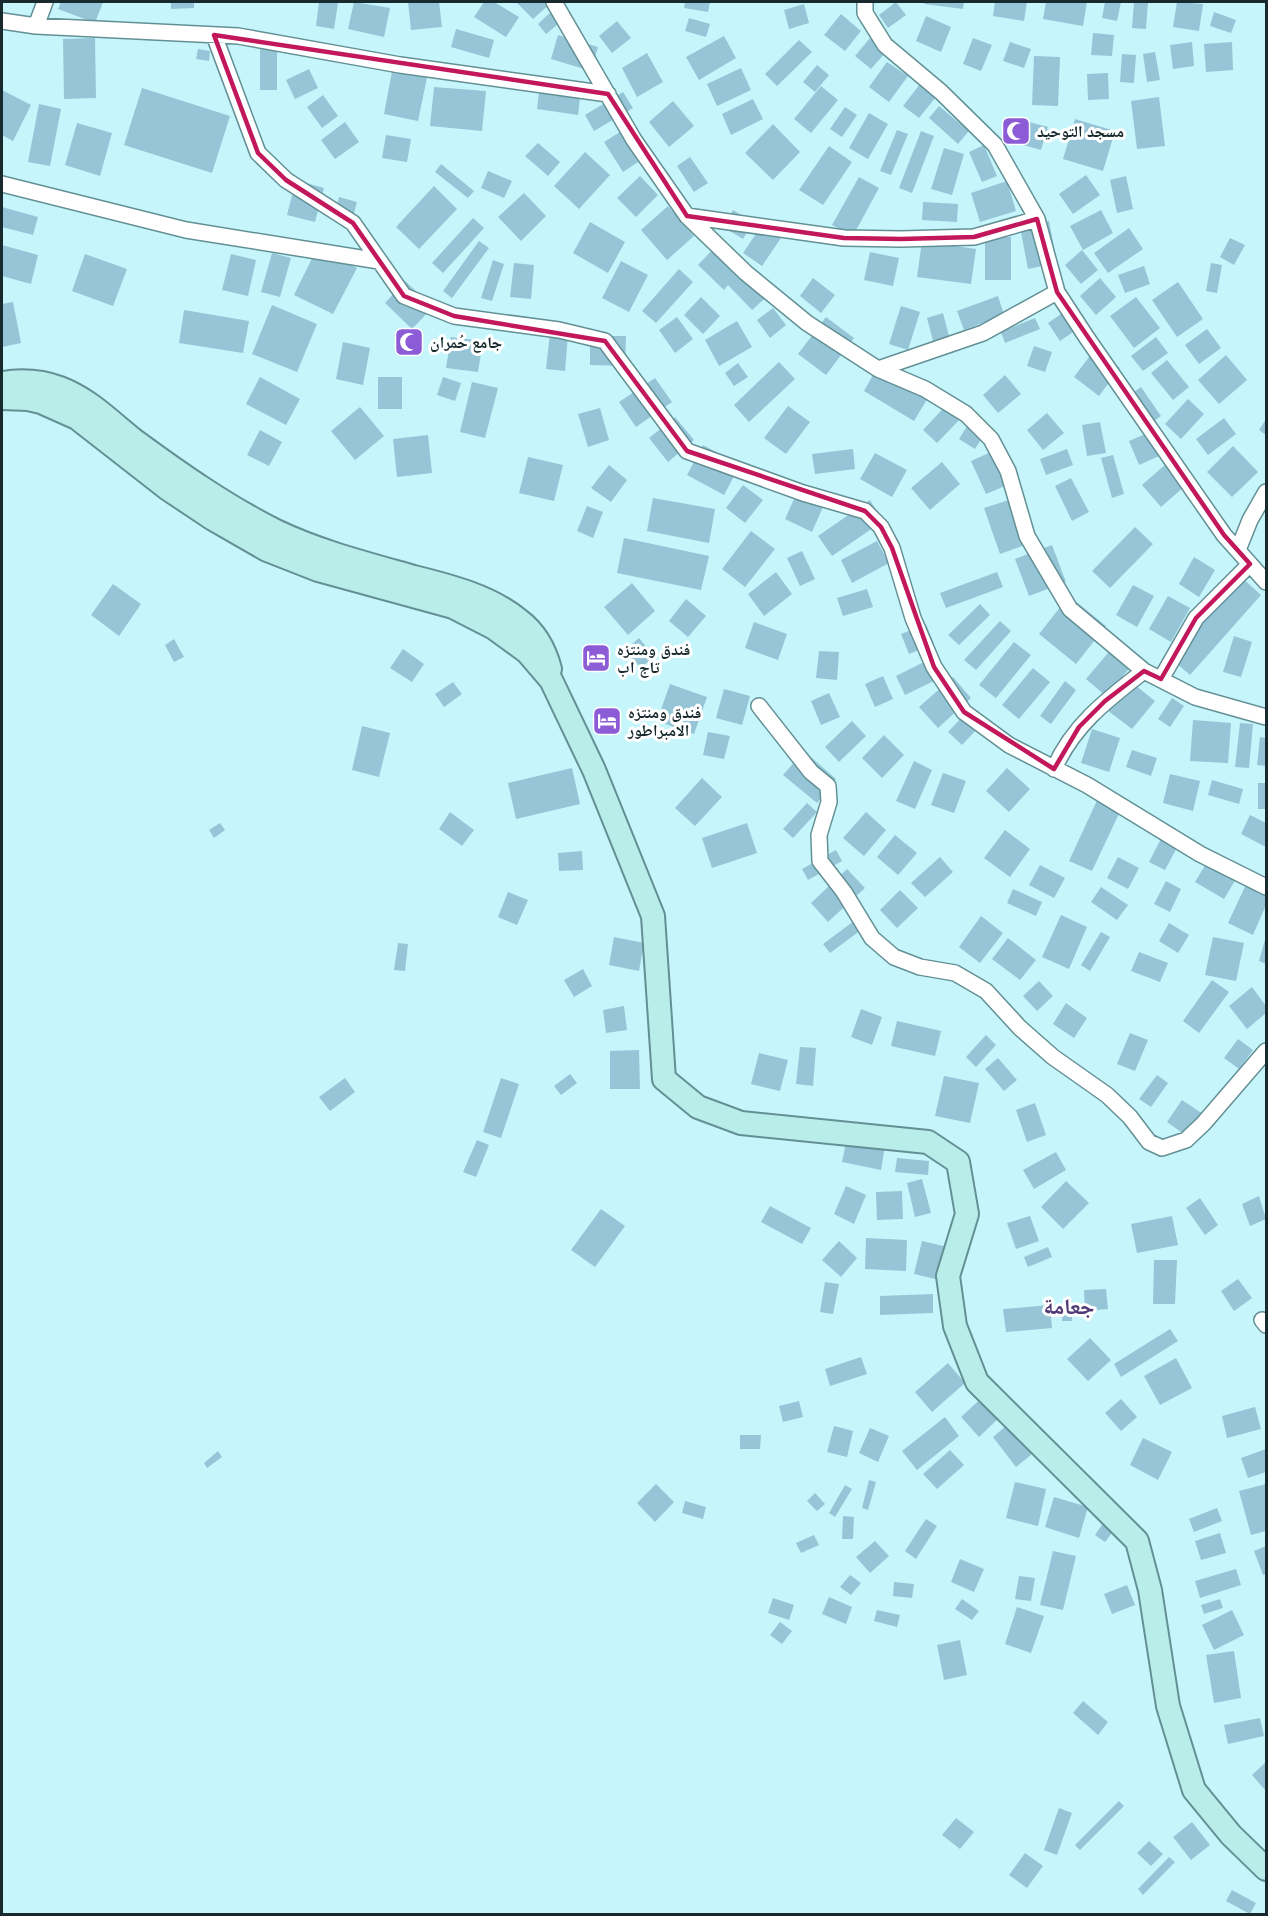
<svg xmlns="http://www.w3.org/2000/svg" width="1268" height="1916" font-family="Quicksand,'Noto Naskh Arabic',sans-serif">
<style>
.building{fill:#96c5d7}
.lines{fill:none;stroke-linecap:round;stroke-linejoin:round}
.minor-casing{stroke:#639095;stroke-width:18}
.secondary-casing{stroke:#639095;stroke-width:26}
.minor{stroke:#fff;stroke-width:15}
.secondary{stroke:#b9ede9;stroke-width:22}
.marked{fill:none;stroke:#c2185b;stroke-width:4.5;stroke-linejoin:round}
.labels{text-anchor:middle;stroke-width:6;stroke-linejoin:round;paint-order:stroke}
.poi-label{font-size:16px;font-weight:bold;fill:#182a2d;stroke:#fff;text-anchor:start}
.district-label{font-size:22px;font-weight:bold;fill:#503975;stroke:#fff}
</style>
<rect width="100%" height="100%" fill="#c6f6fb"/>
<path class="building" d="M61 2H103L95 23 58 9Z
M171 2H194V8L171 9Z
M319 2 338 3 334 29 316 26Z
M354 2 390 8 384 37 348 29Z
M408 2H439L442 27 411 30Z
M484 2H494L519 17 506 37 474 17Z
M516 2H552L533 19Z
M685 2H710L708 12 684 8Z
M896 2 906 15 888 28 879 15Z
M925 2H964L963 9 924 4Z
M995 2H1027L1024 21 993 16Z
M1046 2H1087L1083 26 1043 19Z
M1105 2H1121L1117 21 1102 18Z
M1134 2H1148L1146 29 1132 28Z
M1177 2 1203 4 1199 31 1173 27Z
M804 4 809 23 789 29 784 10Z
M553 10 562 21 546 34 538 24Z
M1214 12 1236 20 1231 33 1210 26Z
M841 14 861 31 845 51 824 35Z
M926 16 951 27 941 52 916 41Z
M689 18 710 24 706 37 685 31Z
M617 21 631 38 612 53 599 36Z
M456 29 494 40 489 58 451 47Z
M1093 33 1114 35 1112 56 1091 55Z
M558 35 598 47 591 71 551 59Z
M724 36 736 58 699 80 686 57Z
M95 38 96 98 64 99 63 39Z
M870 38 886 52 871 69 855 56Z
M973 38 992 45 981 71 963 64Z
M799 40 812 52 777 86 765 74Z
M1010 42 1031 49 1024 68 1003 61Z
M1192 42 1194 66 1173 69 1170 45Z
M1232 42 1233 70 1206 72 1204 44Z
M260 43H277V90H260Z
M198 49 210 51 209 61 196 59Z
M1155 52 1160 80 1147 82 1143 54Z
M647 53 663 82 637 97 622 68Z
M1122 54 1136 55 1134 83 1120 82Z
M1034 56 1060 57 1058 106 1032 105Z
M394 61 429 68 418 121 384 114Z
M887 62 908 76 889 102 869 87Z
M817 65 829 75 815 92 803 82Z
M741 68 751 90 717 106 707 84Z
M309 69 318 88 295 99 286 80Z
M1108 73 1109 99 1088 100 1087 74Z
M920 84 936 97 919 118 903 106Z
M540 85 581 90 578 115 537 109Z
M821 86 838 100 811 133 794 119Z
M434 87 486 91 482 131 430 126Z
M142 88 230 116 212 173 124 145Z
M2 90 31 105 13 141 2 135Z
M623 92 633 108 594 131 585 115Z
M323 95 338 116 322 128 307 107Z
M1159 97 1165 146 1137 149 1131 101Z
M753 99 763 119 731 135 722 114Z
M673 101 694 126 669 147 649 122Z
M39 104 61 109 50 166 28 162Z
M939 106 969 131 958 144 929 118Z
M845 107 857 115 842 137 830 129Z
M869 113 888 124 868 159 849 148Z
M1018 119 1048 127 1041 150 1012 142Z
M1075 119 1115 131 1103 171 1063 159Z
M345 122 359 142 335 159 321 140Z
M77 123 112 133 100 176 65 165Z
M773 124 800 152 773 180 745 153Z
M897 130 908 134 891 175 880 171Z
M921 131 934 136 912 193 899 188Z
M620 132 638 162 623 172 604 142Z
M386 135 411 139 407 162 382 158Z
M538 143 560 162 548 176 525 156Z
M984 145 997 176 982 182 969 152Z
M829 146 852 162 823 205 799 190Z
M944 148 964 154 952 195 931 189Z
M585 152 610 175 579 209 554 186Z
M690 157 708 183 694 192 677 166Z
M441 164 474 191 468 198 435 172Z
M488 171 512 181 504 198 481 188Z
M1086 175 1100 195 1073 214 1059 194Z
M640 176 658 195 636 217 617 198Z
M1126 176 1133 209 1117 213 1110 180Z
M859 177 879 188 853 236 832 225Z
M296 180 324 188 315 222 287 215Z
M1007 181 1016 211 980 222 971 193Z
M434 186 457 209 419 249 396 227Z
M524 193 546 216 521 241 498 217Z
M339 197 357 202 352 221 334 216Z
M923 202 958 204 957 222 922 220Z
M668 206 694 236 667 260 641 230Z
M2 207 38 217 33 235 2 227Z
M733 210 753 222 743 239 723 227Z
M1101 210 1113 233 1083 250 1070 226Z
M473 218 484 228 443 273 432 263Z
M1049 221 1057 263 1028 269 1020 227Z
M590 222 625 242 608 273 573 253Z
M762 225 781 238 762 266 743 253Z
M1129 228 1143 249 1108 273 1094 253Z
M985 237H1011V280H985Z
M1230 238 1245 245 1234 265 1220 257Z
M479 241 489 248 452 298 443 291Z
M922 241 976 249 971 284 917 277Z
M2 245 38 255 31 284 2 276Z
M715 247 741 272 736 278 748 266 772 292 752 310 728 285 724 290 698 265Z
M317 248 357 268 333 314 294 295Z
M1082 250 1098 270 1081 284 1065 265Z
M870 252 899 258 893 286 864 280Z
M272 253 291 258 280 297 261 292Z
M85 254 127 269 113 306 72 291Z
M231 254 256 260 248 296 222 290Z
M493 260 504 264 492 301 481 298Z
M621 261 648 275 629 312 602 298Z
M514 263 534 265 531 299 510 297Z
M1211 263 1222 265 1217 293 1206 291Z
M1144 266 1150 284 1125 293 1118 275Z
M679 269 693 282 656 323 642 311Z
M813 278 835 295 821 313 800 296Z
M1100 278 1116 297 1096 315 1080 296Z
M405 281 433 307 412 329 385 303Z
M1178 282 1203 319 1177 337 1152 300Z
M998 296 1004 315 964 330 957 311Z
M701 297 720 316 703 334 684 315Z
M1136 297 1160 328 1134 348 1110 316Z
M13 302 21 343 2 347V304Z
M272 305 317 324 297 372 252 354Z
M901 306 920 312 908 350 889 344Z
M773 308 786 325 770 338 757 320Z
M184 310 249 321 243 353 179 343Z
M1067 310 1079 328 1060 341 1048 323Z
M943 313 949 336 933 341 927 318Z
M677 317 693 339 675 353 659 330Z
M826 317 854 338 826 375 798 354Z
M1035 318 1040 329 1005 343 1001 332Z
M737 321 752 347 719 366 705 340Z
M1207 329 1221 348 1199 364 1185 345Z
M550 333 568 335 565 371 546 369Z
M590 336H626L625 366 590 365Z
M451 337 483 341 478 372 446 368Z
M1156 337 1168 353 1143 371 1131 356Z
M343 342 370 348 363 385 336 379Z
M1034 346 1052 352 1045 372 1027 366Z
M1095 349 1120 368 1099 396 1074 377Z
M1226 355 1247 380 1219 404 1198 380Z
M1167 360 1189 387 1173 400 1151 373Z
M779 362 795 379 749 422 734 405Z
M738 363 748 377 734 386 725 373Z
M878 366 929 396 914 421 864 391Z
M1005 375 1021 394 998 413 983 395Z
M260 377 300 399 286 425 246 404Z
M378 377H402V409H378Z
M443 377 461 383 455 401 437 395Z
M655 378 672 402 636 427 619 402Z
M472 382 498 388 485 438 460 432Z
M1141 387 1161 416 1144 428 1124 399Z
M952 399 966 413 937 443 923 430Z
M1188 399 1204 414 1181 439 1165 424Z
M788 406 810 422 786 454 764 438Z
M360 407 384 436 355 460 331 431Z
M600 408 609 440 588 447 578 414Z
M1047 413 1064 433 1043 450 1027 430Z
M675 417 694 440 668 462 649 438Z
M1224 418 1236 434 1208 455 1196 439Z
M1266 419V435L1259 430Z
M1100 422 1106 453 1087 456 1082 425Z
M969 423 985 433 975 449 959 439Z
M260 430 282 442 269 466 247 455Z
M1154 430 1164 454 1139 465 1129 441Z
M428 435 432 473 397 477 393 439Z
M703 445 740 465 724 495 687 475Z
M1233 446 1258 472 1232 497 1207 472Z
M853 449 855 469 815 474 812 454Z
M1067 449 1073 465 1046 475 1040 459Z
M991 452 1005 486 986 494 971 461Z
M875 453 907 470 892 497 860 479Z
M1113 455 1124 494 1112 498 1101 458Z
M528 457 563 465 554 501 519 493Z
M942 462 960 484 930 510 911 488Z
M1166 464 1185 486 1161 507 1142 485Z
M609 465 627 480 611 502 591 488Z
M1071 478 1089 512 1072 521 1055 486Z
M743 485 763 500 745 523 726 508Z
M800 486 827 498 812 532 785 519Z
M653 498 715 509 709 543 647 531Z
M870 500 883 521 832 556 818 536Z
M1009 500 1025 545 1000 554 984 508Z
M587 506 603 512 593 538 577 531Z
M1135 527 1153 544 1110 588 1092 571Z
M751 531 775 549 745 587 722 569Z
M624 538 709 556 701 590 617 573Z
M877 541 889 563 852 583 841 560Z
M1052 545 1066 582 1029 596 1015 559Z
M802 551 815 579 800 586 787 558Z
M1194 557 1215 570 1199 597 1179 584Z
M776 572 792 594 764 616 748 594Z
M997 572 1003 587 946 608 940 593Z
M1239 575 1261 595 1190 675 1168 656Z
M632 583 655 611 628 635 604 607Z
M113 584 141 604 119 636 91 615Z
M1133 585 1154 596 1137 627 1116 615Z
M867 589 873 607 843 616 837 598Z
M1069 596 1106 626 1076 664 1039 634Z
M1168 596 1190 608 1171 642 1149 629Z
M686 599 706 616 688 637 669 621Z
M980 604 990 615 959 645 948 635Z
M1000 621 1011 631 976 670 964 660Z
M754 622 787 634 778 660 745 648Z
M926 624 934 644 909 654 901 634Z
M1234 636 1252 642 1241 677 1223 672Z
M639 638 654 656 641 668 625 650Z
M174 639 184 657 174 662 165 645Z
M1014 642 1031 655 996 698 979 685Z
M1113 647 1133 664 1106 696 1086 679Z
M403 649 424 664 412 682 390 668Z
M819 651 839 652 837 680 816 678Z
M928 660 938 679 905 695 896 676Z
M1033 668 1050 682 1019 719 1002 705Z
M883 676 893 699 875 707 865 684Z
M953 677 971 698 938 728 919 707Z
M1065 681 1076 690 1051 724 1040 716Z
M1130 681 1155 701 1132 729 1107 710Z
M453 682 462 694 444 707 435 694Z
M670 684 707 697 694 734 657 721Z
M724 689 750 696 742 725 716 718Z
M829 693 840 717 821 725 811 701Z
M1172 698 1184 706 1170 727 1158 719Z
M964 715 978 728 962 745 948 732Z
M1193 720 1231 723 1228 763 1190 761Z
M852 721 866 736 839 762 825 747Z
M1240 723 1253 724 1249 768 1235 767Z
M362 726 390 733 379 777 352 770Z
M1092 729 1120 738 1109 772 1081 763Z
M708 732 730 736 724 759 703 755Z
M884 735 904 755 882 778 862 758Z
M1260 737 1266 738V766L1257 765Z
M1132 750 1157 758 1151 776 1126 767Z
M804 751 836 779 817 803 783 775Z
M914 761 932 770 915 809 896 801Z
M572 768 580 804 516 819 508 783Z
M1007 768 1030 789 1009 812 986 791Z
M943 773 966 781 954 813 931 805Z
M1170 774 1200 781 1193 811 1163 803Z
M702 778 722 797 695 826 675 808Z
M1212 780 1243 789 1239 804 1208 795Z
M1258 783H1266V809H1258Z
M1100 794 1123 805 1092 871 1069 861Z
M807 803 817 812 793 838 783 829Z
M450 812 474 830 462 846 439 829Z
M866 812 886 830 864 856 843 838Z
M1250 815 1266 823V847L1241 834Z
M220 823 225 830 214 838 209 830Z
M747 823 757 853 712 868 702 838Z
M1005 830 1030 849 1010 877 984 858Z
M1164 833 1180 842 1165 870 1149 862Z
M895 835 917 853 898 875 877 857Z
M836 850 842 861 808 880 802 869Z
M582 851 583 870 559 871 558 853Z
M940 857 953 872 925 897 911 883Z
M1118 857 1139 868 1128 889 1107 878Z
M1210 857 1239 874 1224 899 1195 882Z
M1040 865 1065 878 1054 898 1029 885Z
M847 869 865 888 828 922 811 903Z
M1249 878 1266 887V905L1253 935 1228 923Z
M1166 881 1181 889 1170 912 1154 904Z
M1101 887 1128 905 1117 920 1091 902Z
M1013 889 1042 902 1036 916 1007 903Z
M900 890 918 908 897 928 880 910Z
M508 892 528 900 517 925 498 917Z
M1061 915 1087 927 1069 969 1042 957Z
M981 916 1003 933 980 963 959 947Z
M854 921 861 930 830 953 823 944Z
M1169 923 1189 935 1178 953 1159 941Z
M1101 932 1110 937 1090 971 1081 965Z
M1266 936V964L1259 961Z
M614 937 644 943 639 971 609 965Z
M1213 937 1244 943 1236 981 1205 975Z
M1008 938 1036 960 1020 980 992 959Z
M398 943 408 944 405 971 394 970Z
M1139 952 1168 963 1160 982 1131 971Z
M583 969 592 986 574 997 564 980Z
M1212 980 1229 992 1199 1033 1183 1021Z
M1039 981 1053 996 1037 1011 1023 996Z
M1252 987 1266 1006V1013L1247 1029 1229 1006Z
M1066 1003 1087 1018 1074 1038 1053 1024Z
M624 1006 627 1030 606 1033 603 1010Z
M861 1009 882 1017 872 1045 851 1037Z
M897 1021 941 1031 935 1056 891 1046Z
M1130 1033 1148 1040 1135 1071 1117 1064Z
M986 1035 996 1045 976 1067 966 1057Z
M1238 1039 1253 1050 1239 1069 1224 1058Z
M800 1047 816 1048 813 1086 796 1084Z
M639 1050 640 1089H610V1051Z
M759 1053 788 1060 780 1091 751 1084Z
M998 1058 1017 1080 1004 1091 985 1069Z
M570 1074 577 1083 561 1095 554 1086Z
M1157 1075 1168 1083 1151 1107 1139 1099Z
M944 1076 979 1083 970 1123 935 1116Z
M345 1078 355 1092 330 1111 319 1097Z
M501 1078 519 1084 501 1138 483 1132Z
M1182 1100 1206 1116 1191 1139 1167 1122Z
M1035 1103 1046 1135 1027 1142 1016 1110Z
M847 1138 885 1146 881 1170 842 1162Z
M477 1140 489 1145 476 1177 463 1172Z
M1056 1152 1066 1170 1034 1189 1023 1170Z
M897 1158 929 1161 928 1175 895 1172Z
M922 1179 931 1213 915 1217 907 1183Z
M1066 1181 1089 1203 1063 1229 1041 1207Z
M846 1186 866 1195 854 1224 834 1214Z
M902 1191 903 1219 877 1220 876 1192Z
M1259 1196 1266 1219 1250 1226 1242 1204Z
M1200 1198 1218 1225 1205 1235 1186 1208Z
M770 1206 811 1228 802 1244 761 1222Z
M601 1209 625 1226 595 1267 571 1250Z
M1030 1216 1039 1241 1016 1249 1007 1223Z
M1172 1216 1178 1245 1137 1253 1131 1224Z
M866 1238 907 1240 906 1271 865 1269Z
M839 1241 857 1258 841 1277 822 1260Z
M922 1241 952 1248 944 1281 914 1274Z
M1048 1247 1052 1257 1028 1267 1024 1257Z
M1154 1260H1177L1175 1304H1153Z
M1238 1279 1252 1298 1234 1311 1221 1291Z
M825 1282 839 1284 833 1314 820 1312Z
M1106 1289 1108 1309 1085 1311 1084 1290Z
M933 1294V1313L880 1315V1296Z
M1063 1304 1072 1305V1321H1062Z
M1050 1305 1052 1328 1006 1332 1003 1309Z
M1170 1329 1178 1341 1121 1377 1114 1364Z
M1090 1338 1111 1360 1088 1381 1067 1359Z
M861 1357 867 1374 830 1386 825 1369Z
M1176 1358 1192 1388 1160 1405 1144 1376Z
M948 1363 965 1383 932 1412 915 1392Z
M987 1393 1005 1412 979 1437 961 1417Z
M1121 1399 1137 1417 1121 1431 1105 1413Z
M799 1401 803 1417 783 1422 779 1406Z
M1255 1407 1261 1429 1227 1438 1222 1416Z
M945 1417 959 1436 917 1470 902 1451Z
M1013 1420 1037 1450 1016 1467 993 1437Z
M834 1426 853 1431 847 1457 827 1452Z
M870 1428 889 1436 878 1462 859 1453Z
M740 1435H761L760 1449H740Z
M1143 1438 1172 1452 1158 1480 1130 1465Z
M1266 1449V1472L1248 1478 1241 1458Z
M950 1450 964 1465 937 1489 923 1474Z
M218 1451 222 1457 207 1468 204 1463Z
M869 1480 876 1482 868 1510 862 1508Z
M1015 1482 1046 1489 1038 1526 1006 1518Z
M656 1484 674 1502 655 1522 637 1503Z
M1266 1484V1531L1251 1535 1239 1491Z
M845 1485 852 1489 835 1517 829 1513Z
M815 1493 825 1504 817 1511 807 1501Z
M1054 1497 1088 1507 1079 1538 1045 1527Z
M685 1501 706 1507 703 1519 682 1513Z
M1217 1508 1222 1521 1194 1532 1189 1519Z
M843 1516 854 1517 853 1539H842Z
M926 1519 937 1526 916 1559 905 1551Z
M1104 1522 1114 1530 1105 1542 1095 1535Z
M1220 1533 1226 1553 1201 1560 1195 1541Z
M814 1535 819 1545 801 1553 796 1543Z
M875 1541 889 1556 870 1573 856 1557Z
M1266 1546V1574L1263 1575 1254 1551Z
M1053 1551 1076 1556 1063 1610 1040 1605Z
M960 1559 984 1569 974 1592 951 1582Z
M1236 1569 1241 1585 1200 1598 1195 1581Z
M850 1575 861 1583 851 1595 840 1587Z
M1019 1576 1035 1578 1031 1601 1015 1599Z
M894 1582 914 1584 912 1598 893 1596Z
M1127 1585 1135 1605 1112 1614 1104 1594Z
M829 1597 852 1607 846 1624 822 1614Z
M773 1598 794 1605 789 1620 768 1613Z
M962 1599 979 1611 972 1620 955 1609Z
M1220 1599 1223 1608 1204 1614 1201 1605Z
M1017 1607 1044 1616 1031 1653 1005 1644Z
M877 1610 900 1615 897 1627 874 1621Z
M1232 1610 1244 1635 1214 1650 1202 1625Z
M780 1622 792 1631 782 1644 770 1635Z
M960 1640 967 1675 944 1680 937 1645Z
M1234 1651 1241 1698 1214 1703 1206 1655Z
M1083 1701 1108 1722 1098 1735 1073 1713Z
M1260 1718 1264 1736 1228 1744 1224 1725Z
M1266 1762V1791L1252 1775Z
M1119 1801 1124 1806 1080 1850 1075 1845Z
M1059 1808 1072 1813 1057 1855 1044 1850Z
M956 1818 974 1832 960 1849 942 1835Z
M1192 1822 1210 1845 1191 1860 1173 1837Z
M1149 1841 1163 1854 1151 1866 1137 1853Z
M1025 1853 1043 1866 1027 1888 1009 1875Z
M1169 1857 1175 1862 1143 1895 1138 1889Z
M1232 1890 1256 1903 1250 1914 1226 1901Z"/>
<g class="lines">
<g class="minor-casing">
<path id="minor" d="M554 2 634 140 687 216 746 273 807 323 878 369 925 389 966 414 991 439 1008 471 1027 536 1070 609 1144 671 1195 697 1266 717
M865 2V13L885 45 941 92 995 145 1037 219 1057 292 1087 338 1224 535 1266 582
M2 21 36 26 238 36 400 65 608 94
M36 26 45 2
M214 35 258 153 286 180 353 223 404 296 454 316 559 330 605 341 687 451 803 493 865 511 881 527 892 548 913 618 934 667 964 712 1009 745 1087 785 1200 854 1266 887
M2 184 186 230 379 261
M687 216 844 238 901 239 974 237 1037 219
M878 369 983 333 1057 292
M1238 550 1250 520 1266 492
M1161 679 1196 618 1250 564
M759 706 811 772 828 786 829 802 819 835 820 861 844 892 872 938 894 957 920 967 955 973 986 991 1020 1028 1053 1057 1107 1095 1130 1117 1149 1142 1162 1148 1186 1140 1203 1124 1266 1051
M1054 769C1073 725 1108 699 1144 671
M1262 1320 1266 1325"/>
</g>
<g class="secondary-casing">
<path id="secondary" d="M2 383C21 380 41 381 60 388 89 399 110 421 134 440 179 473 226 506 276 531 320 552 368 564 414 577 450 586 490 596 519 620 535 632 545 650 550 669
M2 398 28 399 41 402 77 418 168 489 213 519 267 550 318 570 453 607 494 628 527 652 551 680 594 770 653 916 664 1079 698 1107 741 1123 928 1142 958 1162 967 1214 948 1276 955 1326 977 1382 1137 1541 1150 1590 1168 1706 1194 1790 1231 1835 1266 1869"/>
</g>
<use href="#minor" class="minor"/>
<use href="#secondary" class="secondary"/>
</g>
<path class="marked" d="M214 35 608 94 687 216 844 238 901 239 974 237 1037 219 1057 292 1224 535 1250 564 1196 618 1161 679 1144 671 1105 701 1079 727 1054 769 964 712 934 667 892 548 881 527 865 511 687 451 605 341 454 316 404 296 353 223 286 180 258 153Z"/>
<defs>
<g id="mosque-square" transform="scale(1.5)"><rect x="-9" y="-9" width="18" height="18" rx="4" fill="#8c5cd6" stroke="#fff"/><path d="M3.5-4.9A6 6 0 1 0 3.5 4.9A5 5 0 1 1 3.5-4.9Z" fill="#fff"/></g>
<g id="hotel-square" transform="scale(1.5)"><rect x="-9" y="-9" width="18" height="18" rx="4" fill="#8c5cd6" stroke="#fff"/><path d="M-6-4.5h1.5V1H6V5H4.5V3h-9V5H-6ZM-4 0a1.8 1.8 0 1 1 3.6 0ZM.5 0V-2.5h3Q6-2.5 6 0Z" fill="#fff"/></g>
</defs>
<g fill-rule="evenodd">
<use href="#mosque-square" x="1016" y="131"/>
<use href="#mosque-square" x="409" y="342"/>
<use href="#hotel-square" x="596" y="658"/>
<use href="#hotel-square" x="607" y="721"/>
</g>
<g class="labels">
<g class="poi-label">
<text x="1037" y="137">مسجد التوحيد</text>
<text x="430" y="348">جامع حُمران</text>
<text x="617" y="655">فندق ومنتزه<tspan x="617" dy="18">تاج اب</tspan></text>
<text x="628" y="718">فندق ومنتزه<tspan x="628" dy="18">الامبراطور</tspan></text>
</g>
<g class="district-label">
<text x="1069" y="1314">جعامة</text>
</g>
</g>
<rect width="1268" height="1916" fill="none" stroke="#182a2d" stroke-width="6"/>
</svg>
